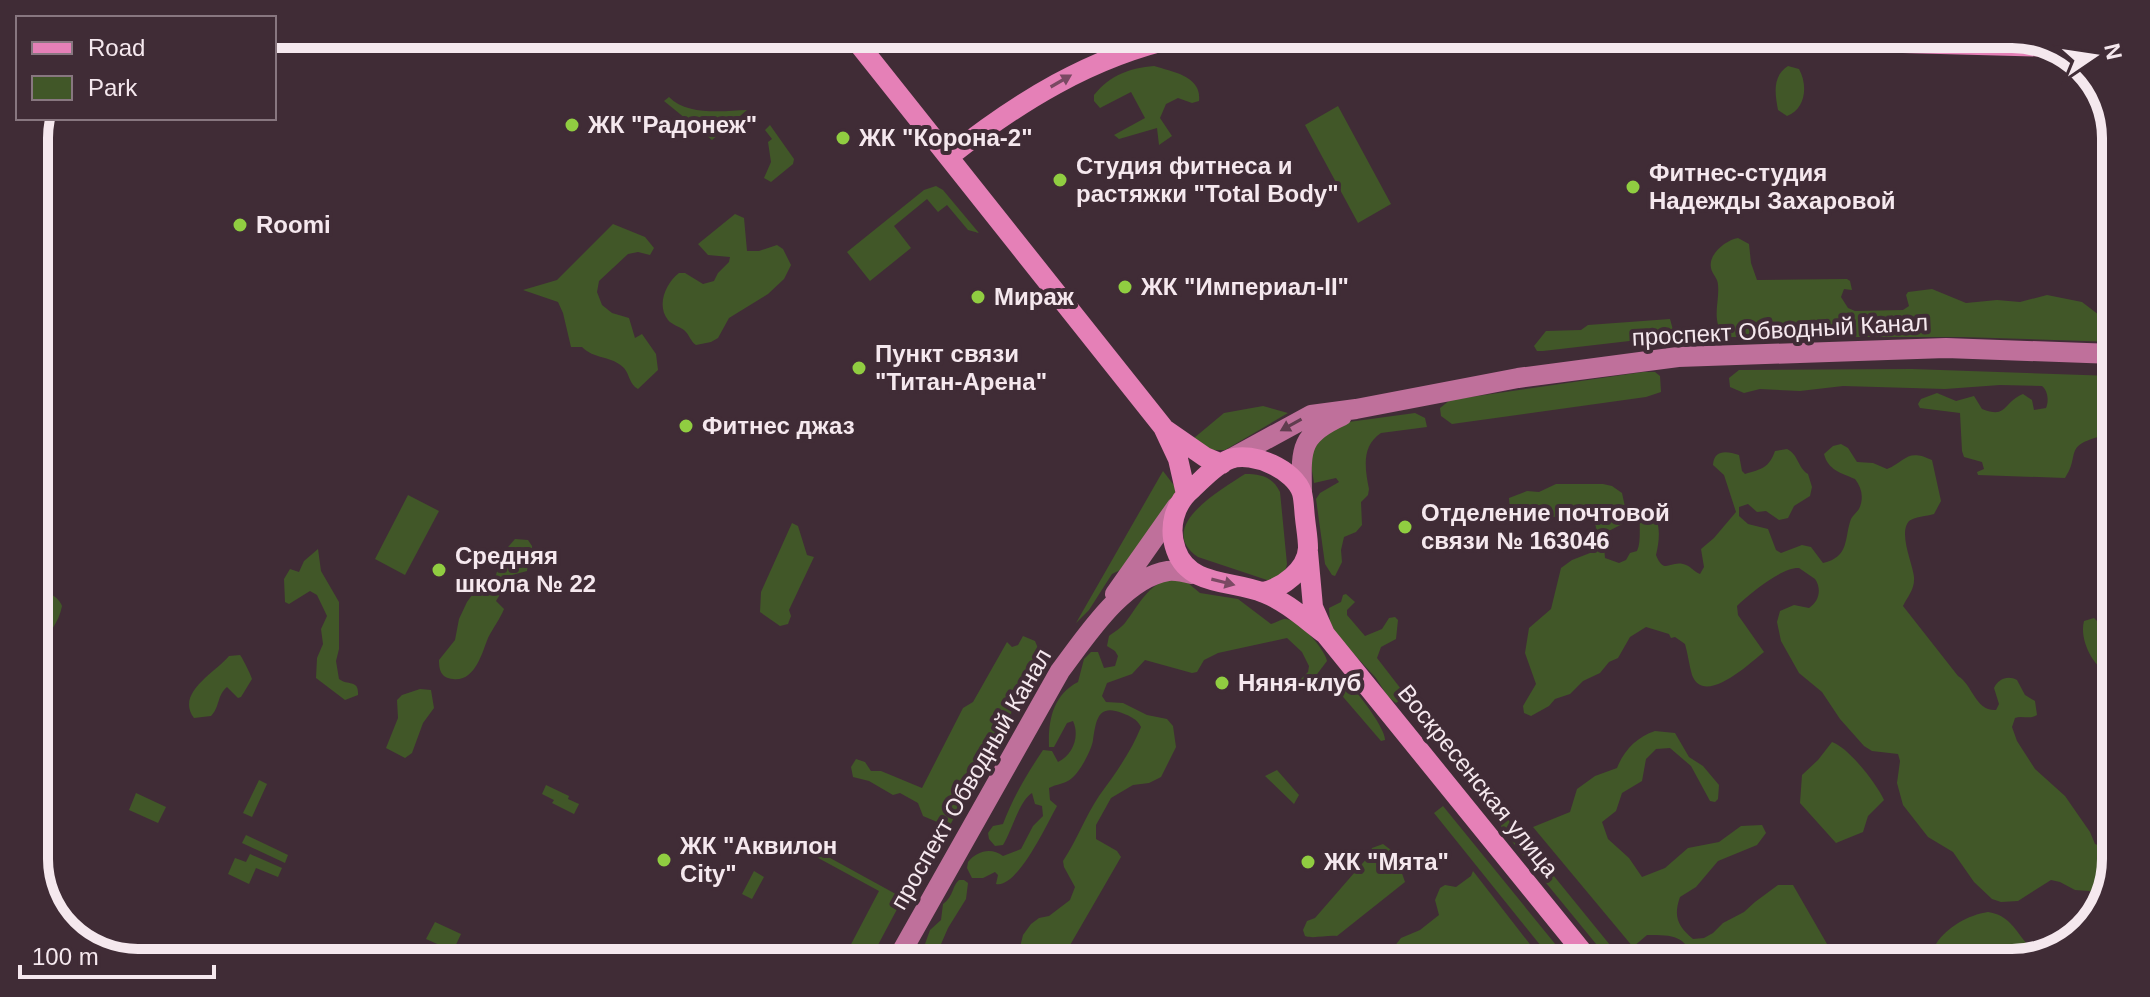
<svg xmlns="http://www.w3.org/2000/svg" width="2150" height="997" font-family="Helvetica,sans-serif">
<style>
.green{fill:#415728}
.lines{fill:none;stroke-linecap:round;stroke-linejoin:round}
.secondary{stroke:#bf709b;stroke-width:20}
.primary{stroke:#e580b7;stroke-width:20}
.oneway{fill:#7a4963}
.oneway2{fill:#603d4f}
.poi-dot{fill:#90cd41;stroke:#402c36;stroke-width:3}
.labels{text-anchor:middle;stroke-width:8;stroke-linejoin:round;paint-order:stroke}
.poi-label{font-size:24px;font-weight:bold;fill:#f5e8ee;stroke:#402c36;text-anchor:start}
.street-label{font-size:24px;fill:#f5e8ee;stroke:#402c36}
.rim{fill:none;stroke:#f5e8ee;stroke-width:10}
</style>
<rect width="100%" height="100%" fill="#402c36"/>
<path class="green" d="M1154 66C1173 72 1202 76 1199 101L1192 103 1178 98 1166 104 1160 118 1172 136 1159 145 1157 128 1119 139 1114 135 1145 118 1131 92 1100 108 1094 101V95C1110 75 1130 68 1154 66Z
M1788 66 1799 69C1808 85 1806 109 1787 116L1778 110C1775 94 1772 76 1788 66Z
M669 97C687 116 724 111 747 110L712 140 664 101Z
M1338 106 1391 204 1358 223 1305 125Z
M770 125 794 159 793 164 771 182 764 178 771 162 768 142 772 139 765 130Z
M936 186 943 190 979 233 968 230 947 205 938 212 927 199 894 226 911 248 870 281 847 252 924 190Z
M735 214 744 218 747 251H759L777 245 783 249 791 265 784 279 768 294 729 318 718 338 711 342 696 345C690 341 690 335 684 330 679 326 672 325 668 320 656 305 666 283 679 273H685L703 284 714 281 718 273 729 262 730 257 708 255 698 244Z
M613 224 645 237 654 248 650 255 638 252 628 254 599 281 597 292 602 305 612 313 629 318 635 338 642 334 656 354 658 370 638 389C629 384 630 375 624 368 613 356 593 359 582 347H571L563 313 558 302 523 290 557 280Z
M1738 238 1749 244 1751 263 1757 280 1847 279 1850 281 1852 290 1844 289 1841 297 1848 308 1855 311 1903 310 1909 306 1906 295 1908 292 1932 289 1966 303 1997 300 2020 302 2047 295 2082 302 2099 315 2114 314V342L1962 337H1728C1709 325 1720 303 1718 285 1718 278 1712 274 1711 268 1708 254 1726 240 1738 238Z
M1670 319 1673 330 1664 337 1543 351H1537L1534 346 1546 331 1581 330 1588 325Z
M1912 369 2113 376 2112 471 2108 466 2107 442 2102 436C2062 446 2081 455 2065 478L1978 475 1977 472 1984 469 1982 462 1964 457 1962 451 1960 413 1920 408 1918 404 1921 399 1937 393 1956 401 1974 396 1982 409C2008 419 2002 403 2023 394L2032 400 2034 410 2046 408C2049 401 2048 391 2042 386L2000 385 1945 389 1843 386 1800 391 1760 389 1744 393 1730 387 1729 378 1739 370Z
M1643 372H1655L1660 376 1661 392 1646 397 1452 424 1441 416 1440 408 1450 400Z
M1263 406 1288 413 1225 450H1209L1194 438 1224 413Z
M1415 413 1425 418 1427 427 1381 433C1361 446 1365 469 1369 489L1368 495 1361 502 1362 525 1356 532 1344 537 1341 550 1342 562 1335 576 1332 575 1325 564 1316 499 1320 493 1339 482 1336 478 1314 483 1311 464 1313 446 1341 423Z
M1841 444 1848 448 1857 462 1873 463 1887 469C1906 461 1907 448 1932 460L1941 501 1934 514C1927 516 1914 517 1909 521 1898 533 1913 564 1914 577 1915 589 1908 596 1903 606L1958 676C1973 685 1975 711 1996 710L1999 704 1994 688C1998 679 2008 675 2017 680L2025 695 2035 701 2037 715C2029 720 2022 715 2015 718L2012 727 2017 741 2035 769 2065 796 2090 832 2095 844 2108 849V897L2089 891 2075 890 2060 882 2051 880 2018 901 2001 902 1992 899 1974 882 1953 852 1928 837 1903 805 1897 783 1900 761 1898 754 1872 751 1864 746 1840 719 1822 692 1799 673 1781 641 1777 622 1780 611 1794 605 1809 608C1819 602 1822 589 1815 579L1799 568C1782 567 1749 594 1737 606L1738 615 1764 652C1750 663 1704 707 1692 675 1689 665 1688 654 1685 644L1675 637 1671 638 1669 634 1646 627 1630 637 1618 658 1609 662 1600 673 1583 681 1570 694 1555 699 1549 706 1531 716 1524 713 1523 706 1536 684 1525 653 1529 628 1551 609 1561 568 1572 560 1590 553 1596 527 1592 516 1576 511 1525 525 1510 509 1509 498 1527 491 1539 492 1556 484H1603L1612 486 1622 493 1628 521 1603 534 1605 558 1619 563 1626 560 1630 553 1637 551C1642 540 1638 524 1641 511L1647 507C1662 518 1660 539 1656 555 1664 575 1669 561 1683 564 1690 565 1694 572 1700 574L1704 567 1701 549 1714 538 1736 512 1724 475 1713 465C1714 449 1727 451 1739 455L1742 471 1745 474C1762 469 1769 468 1775 451L1787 449C1799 455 1797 467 1808 474L1812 487 1810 496 1794 506 1788 518 1779 520 1766 511 1757 512 1748 504 1739 507V516L1748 524 1768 529 1776 550 1781 553 1802 545 1811 547 1823 563C1850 557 1844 538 1851 519 1853 515 1857 512 1859 509 1864 498 1862 488 1855 479 1841 473 1828 470 1824 454L1833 446Z
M1163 471 1176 488 1173 501 1126 567 1112 574 1089 610 1076 623Z
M1245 474C1261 474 1273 477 1280 492L1287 564 1285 572 1270 581 1198 557C1154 527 1222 489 1245 474Z
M408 495 439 511 405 575 375 559Z
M792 523 798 526 807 555 814 557 789 610 791 616 788 624 780 626 760 612 761 592Z
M515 539 528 540 532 546V560L528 564 527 571 512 575 496 601 504 609C500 619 493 628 488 638 482 653 475 682 453 679 441 678 439 670 439 660L455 640 459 619 467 602 475 591 496 575 502 554Z
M318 549 321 571 339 602V649L336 661 339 679C348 686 359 679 358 695L345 700 316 678 317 658 323 644 321 629 327 616 317 595 310 591 289 604 285 602 284 579 290 569 299 572 304 561Z
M1171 578 1188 583 1200 593 1238 599 1271 624C1272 624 1283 619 1284 619 1298 618 1325 649 1327 661L1308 686 1301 687 1299 681 1308 672 1309 666 1302 652 1287 638 1218 653 1204 660 1197 672 1192 673 1145 660 1132 674 1107 683 1102 696 1106 702 1123 703 1147 715 1167 719 1173 726 1176 747 1161 777 1149 783 1133 785 1111 798 1096 825V839L1117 851 1121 857 1062 959H1007L1020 947 1023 935 1031 924 1039 918 1049 916 1070 900 1075 887 1064 867 1063 861C1077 840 1085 817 1099 796 1115 774 1131 752 1141 727 1137 719 1130 716 1122 713 1097 703 1096 722 1093 740 1092 749 1080 772 1072 778 1066 784 1056 784 1049 788L1050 800 1057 806C1047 824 1017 889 996 884L998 875 995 872 983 878H972L967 868 968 862C977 851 991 847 1003 856L1021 849 1033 826 1043 816 1042 806 1035 804 1032 793C1019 801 1012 831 1003 845L995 846 989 839 988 833 993 826 1003 824C1013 797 1027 774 1043 750L1052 751 1058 762C1073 755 1080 736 1073 721L1067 723 1054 747H1049C1048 720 1053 695 1078 682L1084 659 1091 652H1098L1104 668 1115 666 1118 656 1115 651 1107 646 1109 636C1114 632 1121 628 1125 623 1139 605 1147 585 1171 578Z
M34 590C44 589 59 596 62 606 59 623 48 634 39 648L34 647Z
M1346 594 1355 602 1347 610V615L1365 636 1382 629 1389 618 1395 617 1398 620 1396 639 1381 647 1377 658 1401 689 1402 699 1396 703 1388 697 1376 678 1340 639 1330 625 1329 608 1341 602 1343 595Z
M2094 618 2097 621 2098 650 2110 651V675C2093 667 2079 640 2084 621Z
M1023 636 1035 641 1042 658 1011 713 1013 724 999 745 992 748 949 827 923 816 918 803 900 793 893 795 869 781 853 777 851 767 856 759 865 762 871 771H881L922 788 963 708 973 702 1007 642 1012 647 1018 645Z
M240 655C242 657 251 675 252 679L241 697 238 698 227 687C217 695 220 707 211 716L194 718C175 693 216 672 229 656Z
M1340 677C1351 682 1386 728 1385 740L1381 741 1338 691 1336 679Z
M420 689 431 690 434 708 423 723 412 753 405 758 386 748 398 718 397 700 402 695Z
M1655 731 1675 733 1689 757 1703 766 1719 785 1718 799 1715 802 1710 801 1691 766 1670 748 1656 749 1646 759 1642 781 1622 793 1616 811 1602 822 1608 839 1629 858 1642 877 1665 868 1688 848 1719 842 1741 826 1762 825 1766 833 1757 845 1718 861 1696 887 1680 897C1673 917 1678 926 1693 939L1704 938 1713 933 1723 923 1744 912 1755 902 1778 885H1793L1827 944 1822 951 1821 962H1735L1729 957 1717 962H1695C1685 935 1674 935 1647 935L1633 947 1533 827 1570 812 1577 789 1595 776 1617 768C1624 750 1637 737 1655 731Z
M1832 742C1848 747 1877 784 1884 800L1868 816 1863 832 1836 843 1800 803 1802 775 1818 760Z
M1277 770 1299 795 1294 804 1265 776Z
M259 780 267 784 252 817 243 813Z
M546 785 569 796 568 799 579 804 574 814 552 803 554 800 542 794Z
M136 793 166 807 158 823 129 810Z
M1443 806 1569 961H1553L1434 813Z
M1502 815 1505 816 1623 961H1610L1501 828Z
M246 835 288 855 285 863 242 843Z
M801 842 903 898 871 958H863L848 950 879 891 798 847Z
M1383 844 1395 853 1405 882 1337 936C1326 935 1313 939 1305 936L1303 930 1307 921 1315 918 1368 857 1372 848Z
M250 854 282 868 278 877 256 868 249 884 228 874 235 858 246 862Z
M754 871 764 877 752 899 742 894Z
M1473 871 1543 961 1372 960 1386 957 1401 938 1420 930 1439 915 1435 900 1440 888 1445 885 1456 887 1471 876Z
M959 880H964L968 883 966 899 948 928 935 958H920L930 930 941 920 943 904C954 896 952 886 959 880Z
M1988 912C2009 915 2015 930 2028 945L2025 955 2012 963H1927C1931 957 1932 951 1936 944 1947 927 1968 915 1988 912Z
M435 922 461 934 453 951 426 939Z
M2071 924 2075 926 2077 937 2070 945 2050 951C2051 941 2060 926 2071 924Z"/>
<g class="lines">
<path class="secondary" d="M1232 458 1311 415 1356 409 1518 378 1678 357 1946 348 2114 354
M1302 491C1301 448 1300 435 1342 416
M1115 594 1177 506
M898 958 1060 671C1085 638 1123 578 1168 571 1176 570 1184 572 1192 574"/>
<path class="primary" d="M853 37 1163 427 1178 459 1186 494
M1828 41 2058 47
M950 156C1018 102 1091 57 1176 38
M1166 430 1205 457 1222 464
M1308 552 1313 607 1325 634 1590 961
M1263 592C1282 588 1307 570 1308 548 1308 538 1306 528 1305 518 1304 510 1304 500 1302 493 1295 470 1253 451 1230 459 1216 464 1203 479 1192 489 1174 504 1168 528 1176 550 1189 587 1233 580 1264 593 1287 602 1306 620 1325 634"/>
</g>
<defs><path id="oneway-solid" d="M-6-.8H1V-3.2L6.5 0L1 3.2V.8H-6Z" transform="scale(2)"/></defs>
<g class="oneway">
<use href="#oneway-solid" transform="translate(1061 81) rotate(-30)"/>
<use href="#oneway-solid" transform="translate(1223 582) rotate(14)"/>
</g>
<use class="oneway2" href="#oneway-solid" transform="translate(1291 425) rotate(151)"/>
<g class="poi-dot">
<circle cx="572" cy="125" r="8"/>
<circle cx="843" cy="138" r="8"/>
<circle cx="1060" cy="180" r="8"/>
<circle cx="1633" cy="187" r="8"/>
<circle cx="240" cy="225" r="8"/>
<circle cx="1125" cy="287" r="8"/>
<circle cx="978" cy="297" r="8"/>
<circle cx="859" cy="368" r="8"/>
<circle cx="686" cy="426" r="8"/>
<circle cx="1405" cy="527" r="8"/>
<circle cx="439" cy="570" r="8"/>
<circle cx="1222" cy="683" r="8"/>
<circle cx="664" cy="860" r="8"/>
<circle cx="1308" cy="862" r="8"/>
</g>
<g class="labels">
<g class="poi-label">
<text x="588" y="133">ЖК "Радонеж"</text>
<text x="859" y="146">ЖК "Корона-2"</text>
<text x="1076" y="174">Студия фитнеса и<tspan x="1076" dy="28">растяжки "Total Body"</tspan></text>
<text x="1649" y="181">Фитнес-студия<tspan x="1649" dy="28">Надежды Захаровой</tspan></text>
<text x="256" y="233">Roomi</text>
<text x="1141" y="295">ЖК "Империал-II"</text>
<text x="994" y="305">Мираж</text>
<text x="875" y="362">Пункт связи<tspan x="875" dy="28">"Титан-Арена"</tspan></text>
<text x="702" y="434">Фитнес джаз</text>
<text x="1421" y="521">Отделение почтовой<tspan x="1421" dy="28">связи № 163046</tspan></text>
<text x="455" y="564">Средняя<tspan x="455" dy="28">школа № 22</tspan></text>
<text x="1238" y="691">Няня-клуб</text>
<text x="680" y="854">ЖК "Аквилон<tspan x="680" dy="28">City"</tspan></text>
<text x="1324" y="870">ЖК "Мята"</text>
</g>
<g class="street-label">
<text transform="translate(1780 330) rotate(-3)" y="8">проспект Обводный Канал</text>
<text transform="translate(971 779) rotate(-60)" y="8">проспект Обводный Канал</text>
<text transform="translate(1478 781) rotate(51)" y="8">Воскресенская улица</text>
</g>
</g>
<path d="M0 0H2150V997H0ZM138 48H2012A90 90 0 0 1 2102 138V859A90 90 0 0 1 2012 949H138A90 90 0 0 1 48 859V138A90 90 0 0 1 138 48Z" fill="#402c36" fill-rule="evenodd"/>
<path class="rim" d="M138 48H2012A90 90 0 0 1 2102 138V859A90 90 0 0 1 2012 949H138A90 90 0 0 1 48 859V138A90 90 0 0 1 138 48Z"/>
<rect x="16" y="16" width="260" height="104" fill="#402c36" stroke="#887780" stroke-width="2"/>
<rect x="32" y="42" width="40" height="12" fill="#e580b7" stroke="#887780" stroke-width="2"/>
<text x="88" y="56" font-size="24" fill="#f5e8ee">Road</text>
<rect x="32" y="76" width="40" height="24" fill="#415728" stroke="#887780" stroke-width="2"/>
<text x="88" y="96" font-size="24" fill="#f5e8ee">Park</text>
<g transform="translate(2094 56) rotate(77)" stroke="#402c36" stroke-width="6" paint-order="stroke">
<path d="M0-6L14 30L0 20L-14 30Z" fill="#f5e8ee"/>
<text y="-12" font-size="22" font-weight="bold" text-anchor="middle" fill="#f5e8ee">N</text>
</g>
<path d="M20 965v12h194v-12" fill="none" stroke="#f5e8ee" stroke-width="4"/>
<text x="32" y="965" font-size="24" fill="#f5e8ee" stroke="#402c36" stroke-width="6" paint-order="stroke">100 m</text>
</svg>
